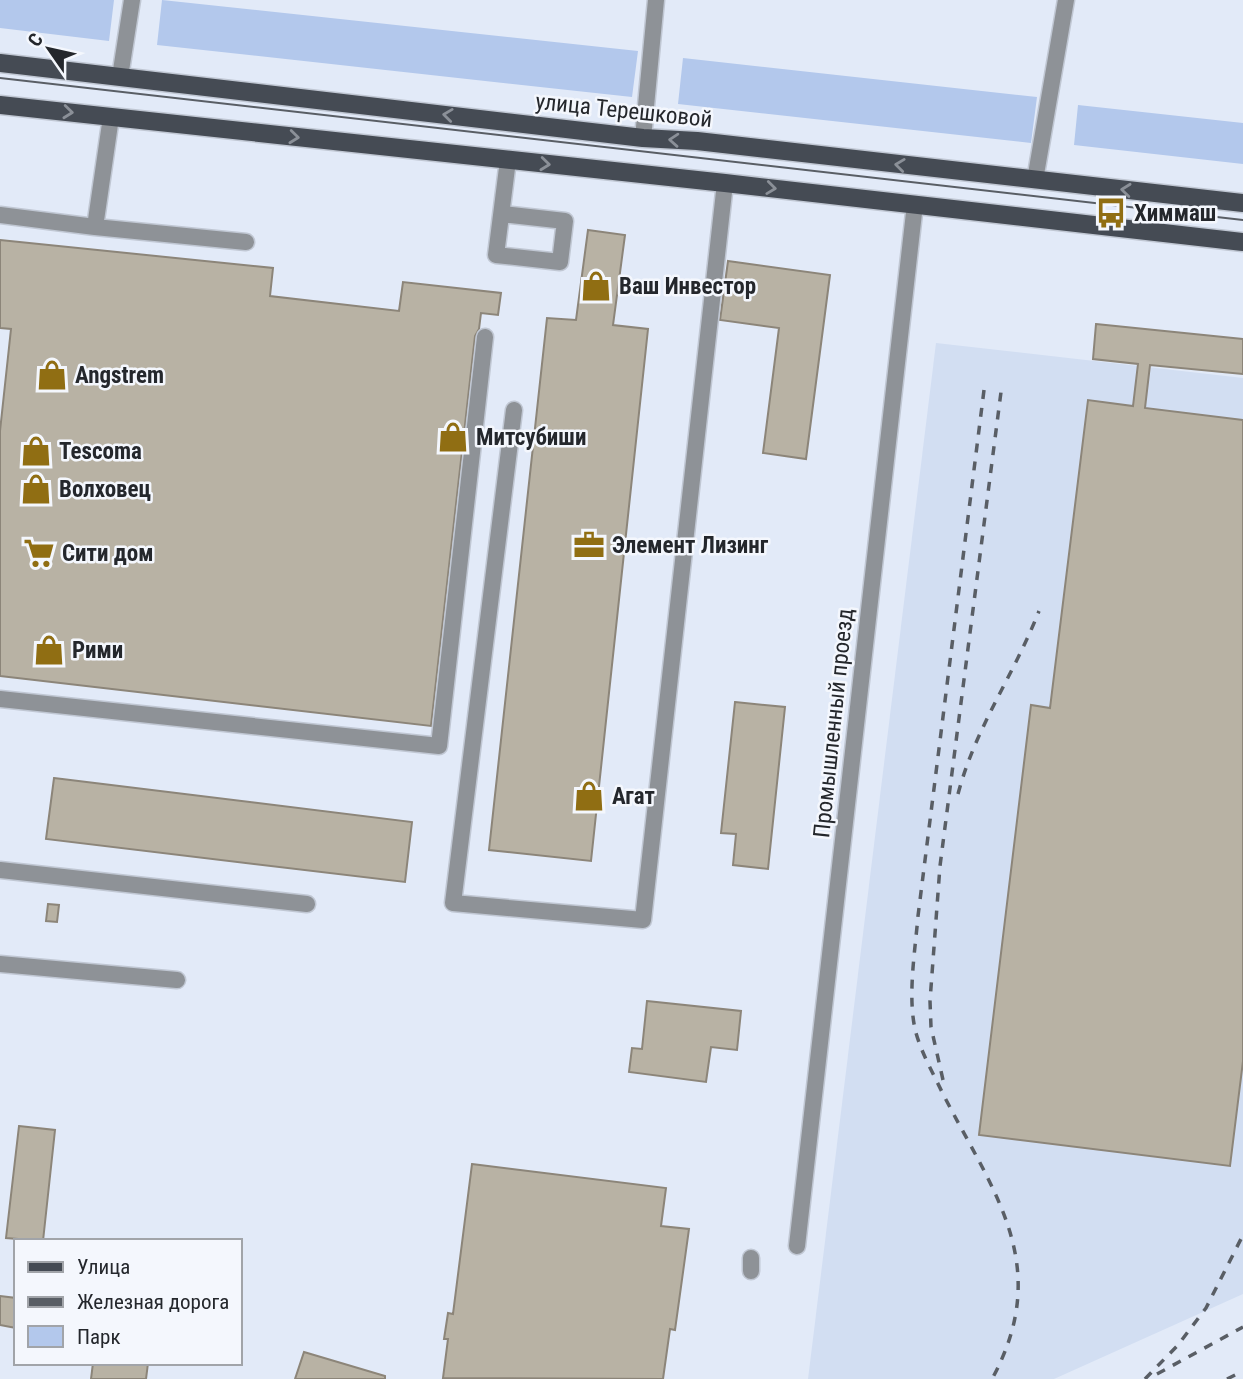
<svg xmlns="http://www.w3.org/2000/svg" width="1243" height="1379" font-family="'Roboto Condensed',sans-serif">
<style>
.built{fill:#d2def2}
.green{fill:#b3c8ec}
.building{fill:#b8b2a4;stroke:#8c8579;stroke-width:2}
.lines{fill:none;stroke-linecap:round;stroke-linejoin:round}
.minor-casing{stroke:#c0c7d3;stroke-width:19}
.major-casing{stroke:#c0c7d3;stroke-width:21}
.minor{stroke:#8e9297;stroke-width:16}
.major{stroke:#454b54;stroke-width:18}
.tram{stroke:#595e65;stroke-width:2}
.rail{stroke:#595e65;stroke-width:3.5;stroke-dasharray:9 9;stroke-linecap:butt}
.oneway{stroke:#8b9098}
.labels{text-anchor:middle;stroke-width:5;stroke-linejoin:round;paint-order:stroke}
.street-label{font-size:23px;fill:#24272c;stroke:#f4f7fd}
.poi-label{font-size:23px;font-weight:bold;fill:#24272c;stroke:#f4f7fd;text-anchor:start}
</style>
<rect width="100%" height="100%" fill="#e2eaf8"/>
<path class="built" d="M936 343 1243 378V1294L1054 1379H808Z"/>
<path class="green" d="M0 0H114L109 41 0 28Z
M162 0 638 51 632 97 157 45Z
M683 58 1037 97 1031 143 678 104Z
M1078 105 1243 123V164L1074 145Z"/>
<path class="building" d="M588 230 625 235 613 325 648 329 591 861 489 850 547 318 576 320Z
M0 240 273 268 270 296 399 311 403 282 501 293 498 315 481 313 479 329 475 336 431 726 0 676V431L11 329 0 328Z
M728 261 830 275 806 459 763 453 779 328 720 320Z
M1096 324 1243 339V374L1150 365 1145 408 1243 420V1061L1230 1166 979 1135 1031 705 1050 708 1088 400 1133 406 1138 364 1093 359Z
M735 702 785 707 768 869 733 865 736 834 721 833Z
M54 778 412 822 405 882 46 839Z
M48 904 59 905 57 922 46 921Z
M647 1001 741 1011 737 1050 711 1047 706 1082 629 1072 632 1048 642 1049Z
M19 1126 55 1130 43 1241 6 1238Z
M472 1164 666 1188 661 1226 689 1229 675 1330 670 1329 663 1379 443 1378 448 1339H444L448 1313 453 1314Z
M0 1296 16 1298V1328L0 1325Z
M304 1352 385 1376V1379H295Z
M93 1363H148L146 1379H91Z"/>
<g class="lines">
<g class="minor-casing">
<path id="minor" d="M120 77 132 0
M643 138 656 0
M1035 180 1066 0
M502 214 565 221 560 262 496 255 508 160
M0 215 95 227 111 117
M95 227 246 242
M514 410 453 903 643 920 725 183
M0 699 439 746 485 337
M0 870 307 904
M0 964 177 980
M797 1246 915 204
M751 1258V1271"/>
</g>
<g class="major-casing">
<path id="major" d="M0 63 643 138 697 141 1243 203
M0 105 725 183 1243 242"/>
</g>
<use href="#minor" class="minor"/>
<use href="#major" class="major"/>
<path class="tram" d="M0 78 1243 220"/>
<path class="rail" d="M984 390 918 916C915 952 907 999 916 1033 922 1054 933 1073 942 1092 993 1192 1054 1265 992 1379
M958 794C976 726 1014 675 1039 611
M943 1080 931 1027 930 1001 940 866 1001 392
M1157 1374 1243 1327
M1145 1379 1178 1345 1206 1308 1243 1235
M1227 1379 1243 1371"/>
</g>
<defs><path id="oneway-chevron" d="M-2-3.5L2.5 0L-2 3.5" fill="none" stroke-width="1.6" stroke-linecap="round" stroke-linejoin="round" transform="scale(1.75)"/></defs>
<g class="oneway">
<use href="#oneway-chevron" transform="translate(68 112) rotate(6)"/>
<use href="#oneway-chevron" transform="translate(448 115) rotate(-173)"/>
<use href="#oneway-chevron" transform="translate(294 137) rotate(6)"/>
<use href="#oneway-chevron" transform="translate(674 140) rotate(-176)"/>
<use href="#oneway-chevron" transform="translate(545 164) rotate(6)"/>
<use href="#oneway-chevron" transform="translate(900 165) rotate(-173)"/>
<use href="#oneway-chevron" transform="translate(771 188) rotate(7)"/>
<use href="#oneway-chevron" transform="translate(1126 190) rotate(-174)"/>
</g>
<defs>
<g id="bus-bare" transform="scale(2.415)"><path d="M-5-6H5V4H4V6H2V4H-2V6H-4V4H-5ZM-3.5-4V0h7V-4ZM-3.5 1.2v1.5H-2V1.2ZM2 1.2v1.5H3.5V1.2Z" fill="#906e13" stroke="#f4f7fd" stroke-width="2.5" paint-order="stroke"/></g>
<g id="shop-bare" transform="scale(2.415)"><path d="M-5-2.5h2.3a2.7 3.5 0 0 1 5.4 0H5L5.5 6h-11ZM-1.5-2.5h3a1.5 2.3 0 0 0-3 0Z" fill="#906e13" stroke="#f4f7fd" stroke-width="2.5" paint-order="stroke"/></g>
<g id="office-bare" transform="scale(2.415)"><path d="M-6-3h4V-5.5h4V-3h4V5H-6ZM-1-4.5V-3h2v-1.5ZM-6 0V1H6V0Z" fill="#906e13" stroke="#f4f7fd" stroke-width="2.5" paint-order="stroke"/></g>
<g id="supermarket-bare" transform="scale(2.415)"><path d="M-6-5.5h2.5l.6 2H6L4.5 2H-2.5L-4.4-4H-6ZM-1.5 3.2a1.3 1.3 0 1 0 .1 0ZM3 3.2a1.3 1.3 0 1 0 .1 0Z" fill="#906e13" stroke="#f4f7fd" stroke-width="2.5" paint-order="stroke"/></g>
</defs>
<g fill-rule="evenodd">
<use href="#bus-bare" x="1111" y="213"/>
<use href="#shop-bare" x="596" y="286"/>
<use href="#shop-bare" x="52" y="375"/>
<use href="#shop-bare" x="453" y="437"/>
<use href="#shop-bare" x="36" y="451"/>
<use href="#shop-bare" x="36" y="489"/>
<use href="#office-bare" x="589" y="545"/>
<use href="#supermarket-bare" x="39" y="553"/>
<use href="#shop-bare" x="49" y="650"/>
<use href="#shop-bare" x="589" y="796"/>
</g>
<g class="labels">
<g class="street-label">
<text transform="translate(624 110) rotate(6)" y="8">улица Терешковой</text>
<text transform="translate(833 723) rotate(-84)" y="8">Промышленный проезд</text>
</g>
<g class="poi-label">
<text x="1134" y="221">Химмаш</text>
<text x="619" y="294">Ваш Инвестор</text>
<text x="75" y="383">Angstrem</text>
<text x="476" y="445">Митсубиши</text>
<text x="59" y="459">Tescoma</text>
<text x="59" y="497">Волховец</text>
<text x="612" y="553">Элемент Лизинг</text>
<text x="62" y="561">Сити дом</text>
<text x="72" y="658">Рими</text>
<text x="612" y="804">Агат</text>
</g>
</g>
<rect x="14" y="1239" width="228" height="126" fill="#f4f7fd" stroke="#a1a4a9" stroke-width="2"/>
<rect x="28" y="1262" width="35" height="10" fill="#454b54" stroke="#a1a4a9" stroke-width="2"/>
<text x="77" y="1274" font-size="21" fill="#24272c">Улица</text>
<rect x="28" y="1297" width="35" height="10" fill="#595e65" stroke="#a1a4a9" stroke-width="2"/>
<text x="77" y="1309" font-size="21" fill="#24272c">Железная дорога</text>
<rect x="28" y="1326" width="35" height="21" fill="#b3c8ec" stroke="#a1a4a9" stroke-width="2"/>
<text x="77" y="1344" font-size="21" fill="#24272c">Парк</text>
<g transform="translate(49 49) rotate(304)" stroke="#f4f7fd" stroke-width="5" paint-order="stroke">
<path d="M0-5L12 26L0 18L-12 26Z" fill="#24272c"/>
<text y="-10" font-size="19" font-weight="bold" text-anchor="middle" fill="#24272c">С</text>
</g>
</svg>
